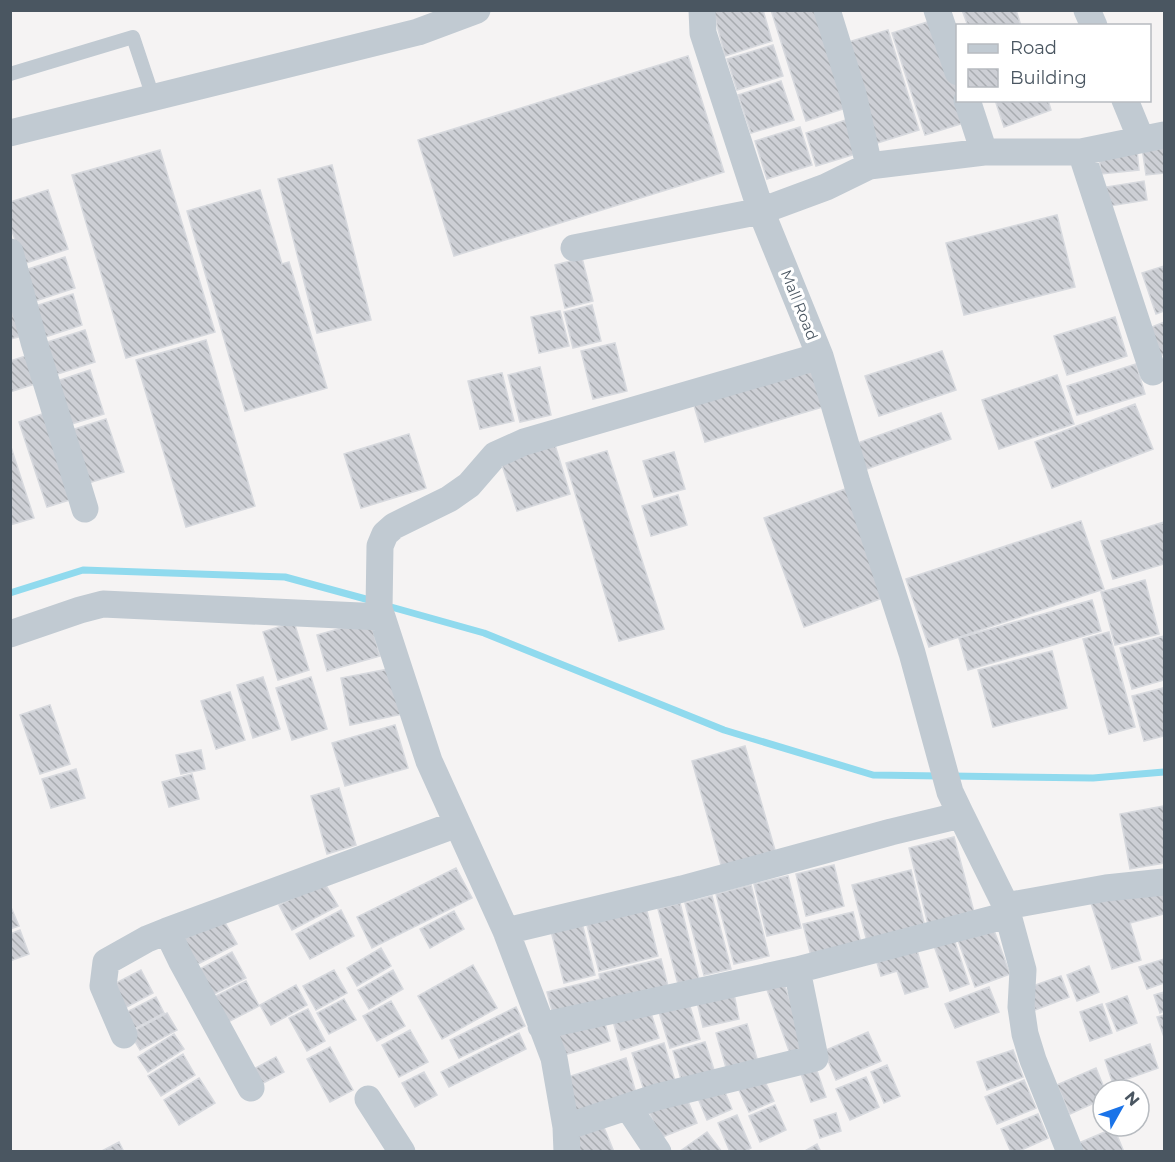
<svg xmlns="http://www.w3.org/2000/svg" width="1175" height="1162" font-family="Montserrat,sans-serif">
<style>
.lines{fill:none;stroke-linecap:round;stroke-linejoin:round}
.stream{stroke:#90daee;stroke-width:7}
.building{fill:url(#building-back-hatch);stroke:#d7d9de;stroke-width:1.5}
.service{stroke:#c1cad2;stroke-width:14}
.minor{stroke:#c1cad2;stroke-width:27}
.labels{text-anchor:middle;stroke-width:6;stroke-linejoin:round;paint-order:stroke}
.street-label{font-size:15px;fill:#4a5661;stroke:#fff}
</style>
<defs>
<pattern id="building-back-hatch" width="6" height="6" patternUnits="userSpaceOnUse" patternTransform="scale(1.5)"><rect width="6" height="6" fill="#cdcfd5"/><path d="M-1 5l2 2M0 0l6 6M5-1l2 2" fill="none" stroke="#a8abb0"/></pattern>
</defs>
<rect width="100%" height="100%" fill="#f5f3f3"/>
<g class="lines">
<path class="stream" d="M10 593 83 570 285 577 373 601
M384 605 484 633 724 730 873 775 940 776
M951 776 1093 778 1164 772"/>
</g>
<path class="building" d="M713 10H763L772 41 725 56Z
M771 10H822L852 106 806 121Z
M962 10H1016L1021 26H968Z
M937 19 958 82V100L970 121 925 135 892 33Z
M888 30 919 130 874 144 842 44Z
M773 45 783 76 737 90 727 59Z
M688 56 724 172 454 256 418 140Z
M781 81 794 120 751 133 738 95Z
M995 100H1048L1051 110 1004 127Z
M852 118 862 152 816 166 806 133Z
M800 127 812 165 767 179 755 141Z
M1164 145V173L1146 175 1142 148Z
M160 150 215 332 126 358 72 175Z
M1137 150 1139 170 1101 174 1099 154Z
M332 165 371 320 317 333 278 179Z
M1144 181 1147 200 1110 206 1106 187Z
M48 190 68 249 23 264 10 225V202Z
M260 190 282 264 289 262 327 388 245 411 187 211Z
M1057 215 1075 287 964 315 946 243Z
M65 257 75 288 29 303 19 272Z
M582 258 593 301 565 308 555 265Z
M1164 266V311L1156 314 1142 273Z
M10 287 23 336 10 339Z
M73 294 82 325 39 339 29 308Z
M592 305 601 341 573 348 564 312Z
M560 311 569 346 539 353 531 317Z
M1115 317 1127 356 1067 375 1054 336Z
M1164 322V354L1158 357 1147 329Z
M85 330 95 362 48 377 38 345Z
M206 340 255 506 186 527 136 360Z
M615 343 627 391 593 399 581 351Z
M942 351 956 390 879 416 865 376Z
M32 354 41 382 10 392V361Z
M813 363 826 406 705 442 692 399Z
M1136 364 1145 394 1077 415 1067 386Z
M540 367 551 415 520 422 508 375Z
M90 370 104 414 65 426 51 383Z
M502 373 514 421 480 429 468 381Z
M1057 375 1074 424 999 449 982 400Z
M1135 404 1153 449 1052 488 1035 442Z
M48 412 76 498 47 507 19 422Z
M941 413 951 439 864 470 855 444Z
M106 419 124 472 82 485 65 432Z
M409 434 426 488 361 508 344 454Z
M10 444 34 518 10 525Z
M555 445 570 494 517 511 501 462Z
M607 451 664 629 619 641 566 463Z
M674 452 685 489 654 497 643 461Z
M848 488 888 596 804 627 764 518Z
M678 495 687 525 651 536 642 506Z
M1081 521 1104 589 929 647 906 579Z
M1164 522V564L1113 579 1101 541Z
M1145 580 1159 634 1115 645 1101 592Z
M1092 600 1101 631 968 670 959 638Z
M370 620 380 656 327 671 317 635Z
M294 622 309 670 278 680 263 632Z
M1109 632 1135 727 1109 734 1083 639Z
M1164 636V680L1132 689 1120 648Z
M1052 651 1067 708 993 727 978 670Z
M394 668 403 714 350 725 341 678Z
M263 677 280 729 253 738 237 685Z
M311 677 327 729 292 740 276 688Z
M1163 688 1164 695V736L1144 741 1132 696Z
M230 692 245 740 216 749 201 701Z
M50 705 70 764 40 774 20 715Z
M395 725 408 768 345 786 332 743Z
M745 746 777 857 723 872 692 761Z
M201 750 205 769 181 774 176 755Z
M76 769 85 798 51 808 42 779Z
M192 774 199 799 169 807 162 782Z
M339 788 356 845 327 854 311 796Z
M1164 806V863L1130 869 1120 814Z
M954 837 974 912 928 924 909 848Z
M834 865 844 906 806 916 796 874Z
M456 868 472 898 372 948 357 917Z
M911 870 926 931 868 945 852 885Z
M788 876 801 928 767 936 754 884Z
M324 882 338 906 292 930 279 905Z
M751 885 769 956 734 964 716 894Z
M1164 888V914L1130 923 1141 960 1112 969 1091 903Z
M712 896 731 969 704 975 685 903Z
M645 903 658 956 599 971 585 918Z
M680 903 699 979 678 984 658 909Z
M10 905 19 926 10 929Z
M341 910 354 936 310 959 296 934Z
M454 911 464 929 430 948 420 929Z
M853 912 862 947 812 960 803 924Z
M222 917 237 944 196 965 182 938Z
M581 919 595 975 564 983 550 927Z
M991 922 1010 974 975 987 956 935Z
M20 930 29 954 10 961V934Z
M953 936 969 984 950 991 933 943Z
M915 944 928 987 905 994 897 971 881 976 875 956Z
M381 948 391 966 357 986 347 968Z
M232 952 246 978 210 996 196 971Z
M661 959 669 990 554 1018 547 992 600 979 599 974Z
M1164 959V983L1147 989 1139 967Z
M473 965 497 1008 442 1039 418 996Z
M1089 966 1099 992 1077 1001 1067 975Z
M141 970 153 993 125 1008 112 985Z
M334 970 347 993 316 1010 303 986Z
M393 970 403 989 369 1009 358 990Z
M1061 976 1069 997 1035 1010 1027 988Z
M246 981 259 1006 226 1023 212 998Z
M783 981 809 1053 792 1059 766 987Z
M296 985 307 1005 271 1025 260 1005Z
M989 987 999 1012 955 1028 945 1004Z
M1164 992V1011L1160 1013 1154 995Z
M734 994 739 1019 703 1027 697 1002Z
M1127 996 1137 1023 1117 1031 1106 1004Z
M156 997 164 1013 130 1031 121 1015Z
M344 999 356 1020 329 1034 317 1013Z
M688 1000 700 1039 670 1048 658 1009Z
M391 1001 405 1026 377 1041 363 1016Z
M1102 1004 1112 1033 1090 1041 1080 1012Z
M516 1007 525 1026 459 1058 450 1040Z
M308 1009 325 1041 307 1051 289 1018Z
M650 1010 659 1038 621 1050 613 1021Z
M167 1013 177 1030 140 1050 130 1033Z
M1164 1015V1037L1157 1017Z
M603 1017 610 1041 561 1056 553 1032Z
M747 1024 758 1062 727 1071 716 1033Z
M410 1030 428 1062 399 1077 382 1045Z
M868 1032 881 1061 836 1080 824 1051Z
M519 1033 526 1049 449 1087 441 1072Z
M174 1034 184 1049 148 1072 138 1057Z
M705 1042 716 1076 683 1086 673 1051Z
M664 1043 675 1081 644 1090 632 1053Z
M1150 1044 1158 1068 1113 1084 1105 1060Z
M330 1047 353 1090 330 1102 307 1059Z
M1013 1050 1023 1077 987 1090 977 1062Z
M183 1054 195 1075 161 1096 148 1076Z
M276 1057 284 1072 256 1087 248 1072Z
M626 1058 638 1100 577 1120 568 1077Z
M815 1065 826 1097 811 1102 800 1071Z
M887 1065 900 1096 884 1103 871 1072Z
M1096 1068 1105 1090H1103V1099L1070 1114 1057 1085Z
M424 1072 437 1095 415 1107 402 1083Z
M763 1077 774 1101 749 1112 738 1088Z
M866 1077 879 1107 850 1120 836 1089Z
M199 1078 215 1103 179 1125 164 1100Z
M1024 1080 1036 1108 997 1124 985 1097Z
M722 1085 732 1109 707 1120 697 1096Z
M685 1094 697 1123 660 1138 648 1109Z
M775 1105 786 1130 760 1142 749 1116Z
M836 1113 841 1131 820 1138 814 1120Z
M1038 1114 1048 1138 1017 1152H1011L1001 1129Z
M737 1115 751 1148 744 1152H730L718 1123Z
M603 1125 614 1152H577L572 1138Z
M1114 1128 1124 1152H1075L1072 1146Z
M707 1132 722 1152H679Z
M119 1142 124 1152H100Z
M817 1144 821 1152H803Z"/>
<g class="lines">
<path class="service" d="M10 74 133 37 153 97"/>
<path class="minor" d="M827 10 853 94 869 166
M937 10 958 72
M1087 10 1094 26
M967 100 984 152
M1125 100 1141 139
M10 133 418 32 477 10
M1081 152 1153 372
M574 248 761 211 703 33 702 10
M10 252 34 342 85 509
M382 617 429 761 506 931 554 1058 566 1127 567 1152
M10 634 80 610 103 604 382 617 379 609 380 546 385 534 394 526 449 499 469 485 495 455 524 442 820 356 761 211 826 187 869 166 984 152H1081L1164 135
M961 815 1006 906 1106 888 1164 882
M1008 915 1023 970 1021 1007 1025 1034 1033 1060 1070 1152
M506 931 682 889 891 832 961 815 950 792 912 653 857 483 820 356
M541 1026 797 970
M124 1035 103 986 106 962 147 939 167 931
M251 1088 181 960 167 931 457 824
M368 1099 402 1152
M628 1107 658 1152
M566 1127 657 1097 815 1058 797 970 1008 915 1006 906"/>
</g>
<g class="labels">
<g class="street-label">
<text transform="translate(799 305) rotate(68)" y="5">Mall Road</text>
</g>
</g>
<rect width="1175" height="1162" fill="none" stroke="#4a5661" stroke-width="24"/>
<rect x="956" y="24" width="195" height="78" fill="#ffffff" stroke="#b7bbc0" stroke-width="1.5"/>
<rect x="968" y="44" width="30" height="9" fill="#c1cad2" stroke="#b7bbc0" stroke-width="1.5"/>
<text x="1010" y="54" font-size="18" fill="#4a5661">Road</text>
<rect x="968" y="69" width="30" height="18" fill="url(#building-back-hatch)" stroke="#b7bbc0" stroke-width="1.5"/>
<text x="1010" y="84" font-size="18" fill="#4a5661">Building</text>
<g transform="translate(1121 1108) rotate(50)"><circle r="28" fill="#ffffff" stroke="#b7bbc0" stroke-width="1.5"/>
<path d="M0-4.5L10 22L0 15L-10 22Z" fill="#1a73e8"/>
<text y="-9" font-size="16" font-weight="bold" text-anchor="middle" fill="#4a5661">N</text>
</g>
</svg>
